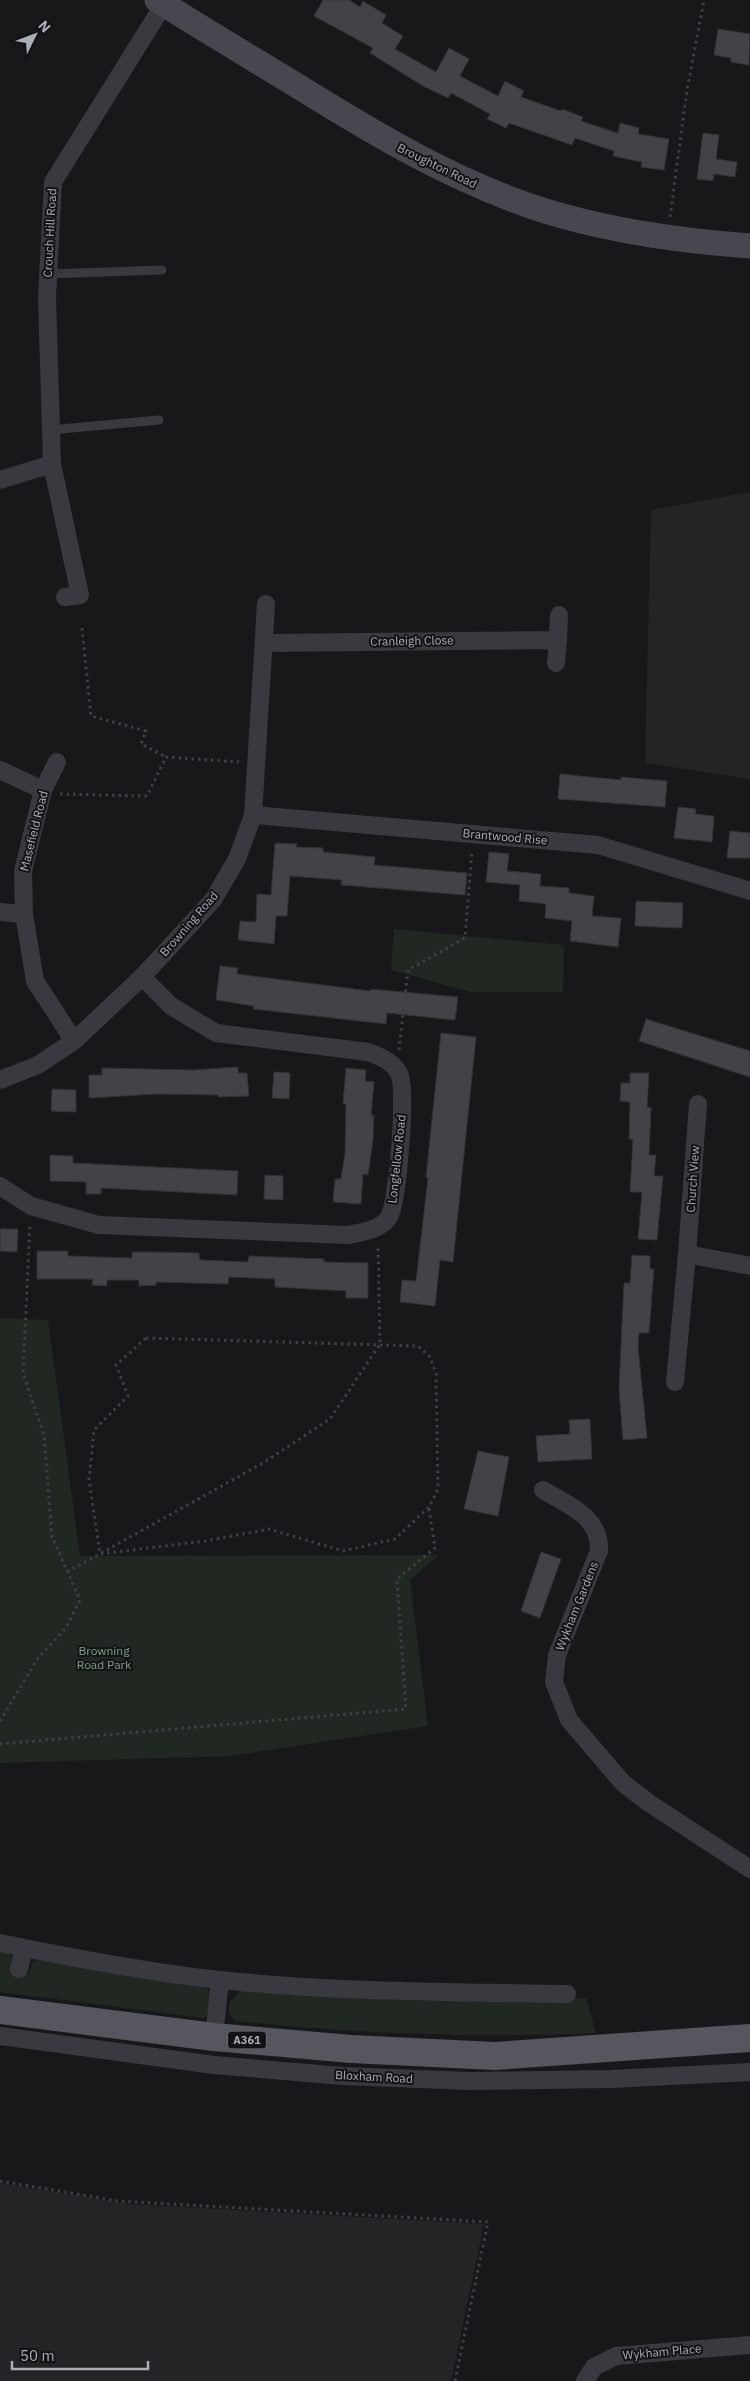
<svg xmlns="http://www.w3.org/2000/svg" width="750" height="2381" font-family="'IBM Plex Sans',sans-serif">
<style>
.built{fill:#242427}
.green{fill:#202821}
.building{fill:#424347;stroke:#323236}
.lines{fill:none;stroke-linecap:round;stroke-linejoin:round}
.path{stroke:#3f4046;stroke-width:3;stroke-dasharray:2.5 4;stroke-linecap:butt}
.service{stroke:#39393f;stroke-width:9}
.minor{stroke:#39393f;stroke-width:18}
.secondary{stroke:#47484f;stroke-width:25}
.primary{stroke:#55565e;stroke-width:28}
.labels{text-anchor:middle;stroke-width:4;stroke-linejoin:round;paint-order:stroke}
.shield{fill:#131315;stroke:#7d8088;stroke-width:1}
.shield-label{font-size:11px;font-weight:bold;fill:#aaaeb9}
.street-label{font-size:12px;fill:#aaaeb9;stroke:#131315}
.park-label{font-size:12px;fill:#81a485;stroke:#131315}
</style>
<rect width="100%" height="100%" fill="#18181a"/>
<path class="built" d="M750 492V779L645 763 651 510Z
M0 2183 130 2204 484 2224 451 2381H0Z"/>
<path class="green" d="M394 929 564 945 563 992H470L391 970Z
M0 1318 48 1320 80 1556 439 1555 410 1580 428 1726 230 1756 0 1763Z
M0 1948 12 1957 13 1971 28 1974 33 1962 45 1958 206 1987 215 2000 211 2011 204 2018 0 1992Z
M241 1990 419 2001 586 1998 596 2033C476 2038 355 2034 235 2021L229 2013V2003Z"/>
<path class="building" d="M323 0H349L360 7 363 1 386 15 382 23 403 36 395 49 436 72 449 48 469 59 460 76 498 96 505 81 524 91 521 97 561 111 562 109 583 117 581 121 618 133 620 123 639 128 638 134 669 139 664 170 641 167 642 162 613 156 614 151 575 138 572 145 509 123 506 128 487 119 490 114 451 93 448 98 423 86 370 53 373 48 314 16Z
M718 29 750 34 749 65 731 62V58L714 55Z
M703 133 719 135 716 159 737 162 735 177 714 174 713 181 697 179Z
M560 774 621 780V777L667 781 665 807 558 799Z
M678 807 696 809 695 814 714 816 712 842 674 838Z
M730 831 750 833V858H727Z
M275 843 297 844 296 847 323 848V852L375 857 374 865 467 873 465 895 341 885 342 880 290 876 287 916H276L274 944 238 940 240 921 256 922 257 894 271 895Z
M489 852 509 854 507 871 541 874 540 886 569 888V893L594 896 592 916 621 918 618 947 570 941 572 921 545 918 546 904 519 901 520 885 486 882Z
M636 901 683 903 682 928 635 926Z
M220 966 238 968 237 974 370 991 371 989 458 997 455 1020 387 1013 386 1024 253 1009 254 1006 216 1000Z
M646 1019 750 1051V1077L639 1041Z
M441 1033 476 1037 453 1262 440 1260 435 1306 400 1302 402 1280 416 1281 428 1178 426 1177Z
M238 1067V1073H247L249 1096 218 1097V1095L157 1094 89 1098V1075H102V1068L193 1070Z
M346 1068 366 1070 365 1081 374 1082 371 1115H374L373 1140 368 1175 363 1174 361 1204 333 1202 335 1179H341L345 1153 346 1104H343Z
M274 1072 290 1073 289 1099 272 1098Z
M630 1073H649L647 1107 651 1108 649 1155H656L654 1176H663L657 1240 638 1239 642 1192H630L633 1139H629L630 1102 620 1101 621 1083H630Z
M52 1089 76 1090V1112L51 1111Z
M50 1155 73 1156V1163L238 1171 237 1195 101 1188V1194H86V1182L50 1181Z
M265 1175 283 1176V1200L264 1199Z
M0 1229H18L17 1252 0 1251Z
M37 1251H68V1256L132 1258V1252H156L199 1253 200 1260 248 1262 249 1256 324 1259V1262L368 1263V1298H346V1291L275 1287V1279L229 1277 228 1284 156 1282V1285L139 1286V1280H107V1286L92 1285 93 1279H37Z
M632 1255 650 1256V1269H654L649 1333H639L638 1347 647 1438 623 1440 619 1389 624 1283H630Z
M590 1419 592 1459 538 1462 536 1436 570 1434 569 1420Z
M478 1451 509 1457 498 1516 464 1509Z
M541 1552 561 1559 540 1618 521 1611Z"/>
<g class="lines">
<path class="path" d="M670 217 687 90 704 0
M82 628 91 716 146 731 141 744 166 757
M60 794 147 796 166 757 239 762
M399 1050 408 970 465 938 472 850
M146 1338 418 1346 430 1357 436 1374 438 1489 429 1507 395 1539 343 1551 269 1529 205 1541 100 1554 89 1479 94 1430 128 1396 116 1365Z
M67 1572 263 1463 330 1419 380 1344 378 1246
M0 1721 38 1658 66 1628 80 1600 52 1537 44 1435 23 1373 30 1224
M0 1744 406 1709 397 1579 435 1548 429 1508
M0 2181 118 2201 488 2222 455 2381"/>
<path class="service" d="M48 274 162 270
M50 430 159 420"/>
<path class="minor" d="M0 480 52 464
M65 597 80 595 52 464 47 298 53 182 164 4
M558 640 559 615
M266 643 558 640 556 663
M57 762 43 790 23 871 24 914 35 981 74 1041
M0 770 43 790
M253 815 598 845 750 891
M0 912 24 914
M0 1080 38 1065 74 1041 142 977 213 900 237 859 253 815 266 604
M698 1104 687 1254 750 1266
M0 1186 31 1206 99 1225 348 1235C361 1232 381 1230 389 1217 398 1202 406 1093 400 1076 395 1062 381 1057 368 1052L216 1033 171 1006 142 977
M675 1382 687 1254
M543 1490C568 1505 601 1517 599 1551L557 1655 554 1682 569 1720 623 1783 649 1803 750 1869
M0 1943C73 1958 146 1972 220 1980 335 1992 451 1992 567 1994
M19 1969 24 1948
M0 2036 214 2065 343 2076 470 2081 611 2079 750 2072
M214 2037 220 1980
M585 2381 594 2367 616 2356 750 2345"/>
<path class="secondary" d="M157 0C203 29 250 57 296 85 375 134 453 181 542 210 609 231 680 241 750 246"/>
<path class="primary" d="M0 2010 214 2037 351 2049 495 2056 750 2038"/>
</g>
<g class="labels">
<rect class="shield" x="228" y="2031.5" width="38" height="17" rx="4"/>
<g class="shield-label">
<text x="247" y="2044">A361</text>
</g>
<g class="street-label">
<text transform="translate(437 166) rotate(26)" y="4">Broughton Road</text>
<text transform="translate(50 233) rotate(-87)" y="4">Crouch Hill Road</text>
<text transform="translate(412 641) rotate(-1)" y="4">Cranleigh Close</text>
<text transform="translate(34 831) rotate(-76)" y="4">Masefield Road</text>
<text transform="translate(505 837) rotate(5)" y="4">Brantwood Rise</text>
<text transform="translate(189 924) rotate(-49)" y="4">Browning Road</text>
<text transform="translate(397 1159) rotate(-84)" y="4">Longfellow Road</text>
<text transform="translate(693 1179) rotate(-86)" y="4">Church View</text>
<text transform="translate(577 1606) rotate(-68)" y="4">Wykham Gardens</text>
<text transform="translate(374 2077) rotate(3)" y="4">Bloxham Road</text>
<text transform="translate(662 2352) rotate(-5)" y="4">Wykham Place</text>
</g>
<g class="park-label">
<text x="104" y="1655">Browning<tspan x="104" dy="14">Road Park</tspan></text>
</g>
</g>
<g transform="translate(35 35) rotate(48)" stroke="#131315" stroke-width="4" paint-order="stroke">
<path d="M0-4L9 19L0 12L-9 19Z" fill="#aaaeb9"/>
<text y="-8" font-size="14" font-weight="bold" text-anchor="middle" fill="#aaaeb9">N</text>
</g>
<path d="M12 2361v8h136v-8" fill="none" stroke="#aaaeb9" stroke-width="2.5"/>
<text x="20" y="2361" font-size="15" fill="#aaaeb9" stroke="#131315" stroke-width="4" paint-order="stroke">50 m</text>
</svg>
